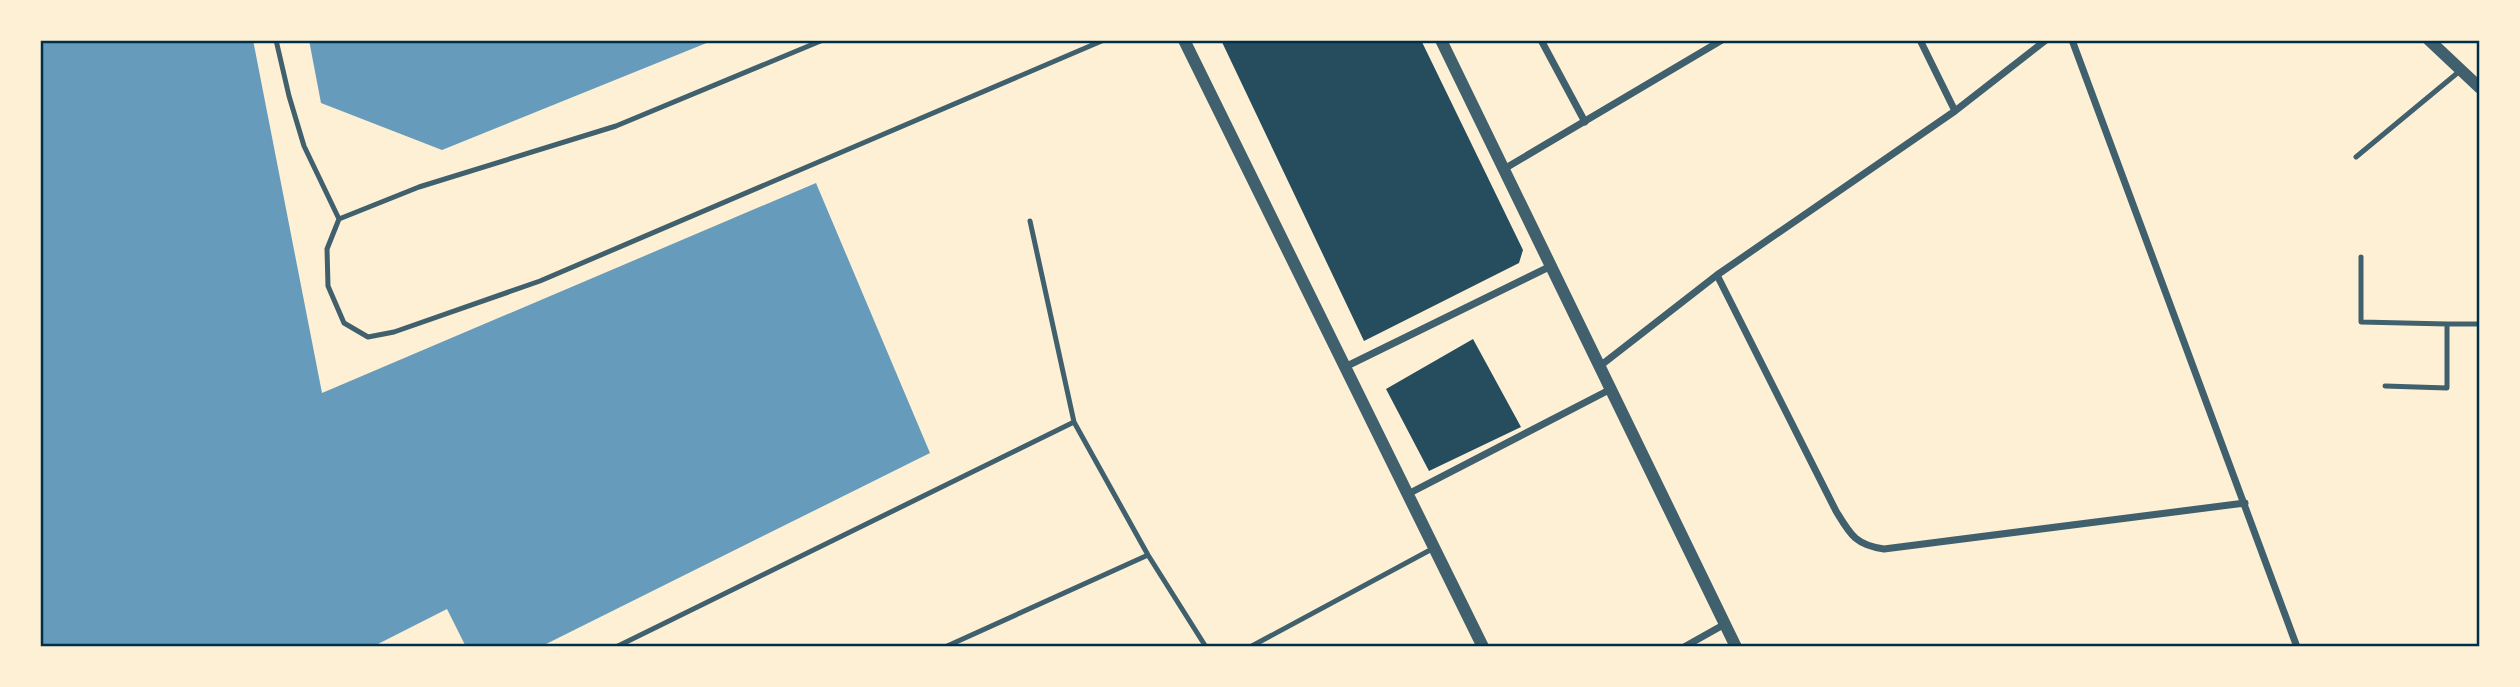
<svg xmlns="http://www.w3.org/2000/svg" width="2520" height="687" font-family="'DM Sans',sans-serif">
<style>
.water{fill:#669bbc}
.building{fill:#264d5e}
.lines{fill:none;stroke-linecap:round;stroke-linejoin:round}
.service{stroke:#3f606c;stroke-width:5}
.minor{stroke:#3f606c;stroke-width:7}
.tertiary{stroke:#3f606c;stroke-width:12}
.neatline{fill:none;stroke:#003049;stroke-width:2.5}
</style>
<rect width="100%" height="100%" fill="#fdf0d5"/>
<path class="water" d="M40 40H253L322 393 816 183 930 453 540 647H466L447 609 372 647H40Z
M309 40H714L442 150 321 103Z"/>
<path class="building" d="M1221 40H1421L1523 250 1519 263 1364 341Z
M1473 339 1521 427 1429 471 1386 389Z"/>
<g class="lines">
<path class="service" d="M276 40 289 96 304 146 339 219
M823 40 616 126 419 187 339 219 327 249 328 286 344 323 368 337 394 332 540 281 1104 40
M2356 157 2461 70
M1030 221 1074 422 1148 555 1206 647
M2361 257V322L2447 324
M2385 386 2447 388V324H2480
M616 647 1074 422
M945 647 1148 555
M1250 647 1432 549"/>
<path class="minor" d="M1541 40 1585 122
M1920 40 1955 111
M2072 40 2297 647
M1504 169 1722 40
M1717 275 1836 511C1850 534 1855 545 1884 549L2245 503
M1600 366 1717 275 1955 111 2046 40
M1345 367 1551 266
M1408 494 1611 389
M1684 647 1725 624"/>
<path class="tertiary" d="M1184 40 1483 647
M1441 40 1736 647
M2429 40 2480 88"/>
</g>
<rect width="2520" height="687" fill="none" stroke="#fdf0d5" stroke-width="84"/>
<rect x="42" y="42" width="2436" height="603" class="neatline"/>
</svg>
